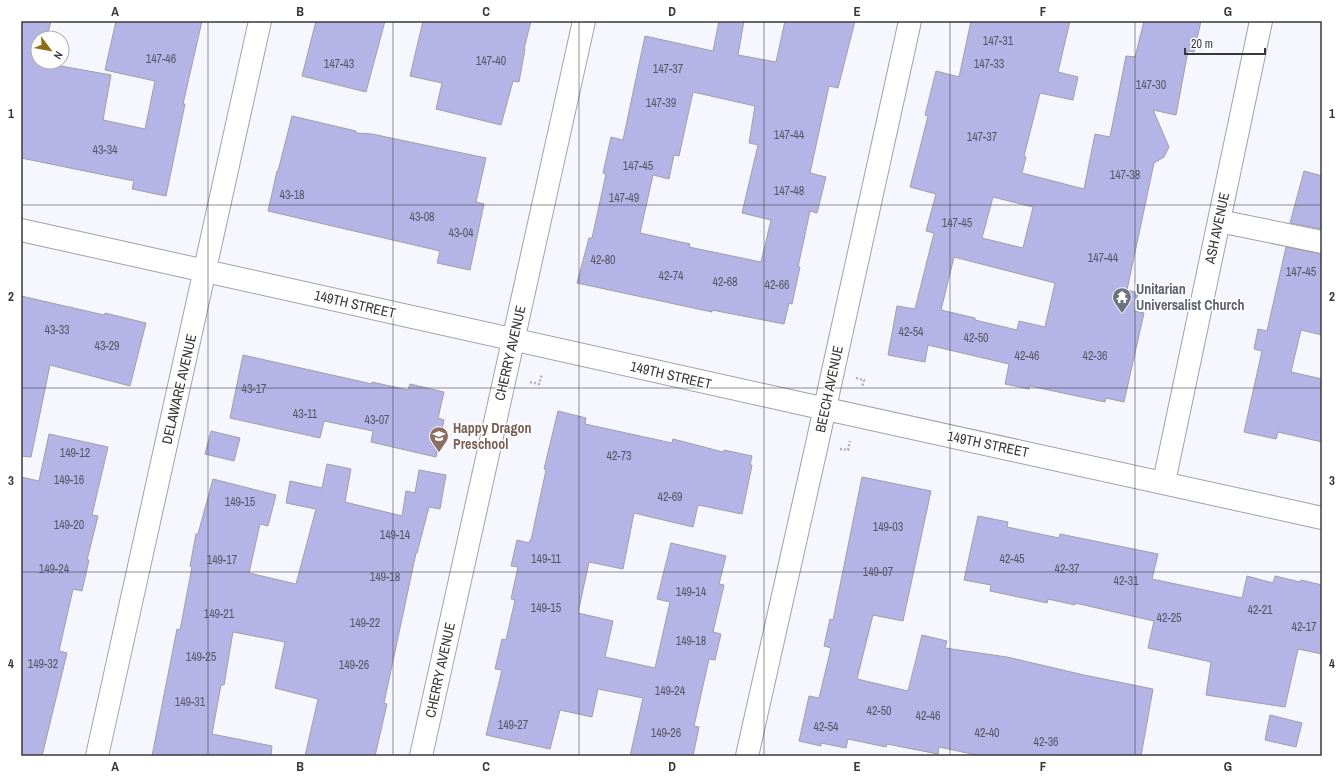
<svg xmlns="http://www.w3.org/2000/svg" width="1343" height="777" font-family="'Archivo Narrow',sans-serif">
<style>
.building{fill:#b5b4e7;stroke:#9f9fa7;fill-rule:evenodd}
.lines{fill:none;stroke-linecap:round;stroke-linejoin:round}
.minor-casing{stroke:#a2a1aa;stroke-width:24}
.path{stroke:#b1b1b8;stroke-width:2.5;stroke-dasharray:2 2;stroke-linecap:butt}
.minor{stroke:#fff;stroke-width:22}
.grid{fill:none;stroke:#38383b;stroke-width:1;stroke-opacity:0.55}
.labels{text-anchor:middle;stroke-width:3;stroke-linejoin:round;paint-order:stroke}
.number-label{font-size:12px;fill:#575766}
.street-label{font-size:14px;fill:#38383b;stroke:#fff}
.worship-label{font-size:14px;font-weight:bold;fill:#5b616d;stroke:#fff;text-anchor:start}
.education-label{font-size:14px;font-weight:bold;fill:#785e54;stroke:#fff;text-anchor:start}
.neatline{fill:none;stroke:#38383b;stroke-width:1.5}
.grid-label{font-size:13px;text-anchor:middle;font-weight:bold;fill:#38383b}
</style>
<rect width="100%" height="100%" fill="#f6f6ff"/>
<path class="building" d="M21 21H51L47 38H38V62L111 75 103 120 145 129 155 81 105 70 116 21H202L183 104H185L166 196 132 189 134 181 21 158Z
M316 21H385L366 92 302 76Z
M423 21H531L524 49H525L519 82 513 81 501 125 436 109 442 83 410 76Z
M719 21H744L738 55 776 62 785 21H855L838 88 829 86 810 173 826 177 817 213 810 211 798 267H800L792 304 789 303 784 324 712 310V312L577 283 589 238H592L606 174 603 173 611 137 623 140 645 36 713 51ZM693 92 755 106 749 143 758 145 742 213 771 220 761 262 689 247 690 244 640 233 653 175 669 179 674 155 679 156Z
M971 21H1070L1058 72 1078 77 1073 100 1040 93 1024 156 1026 157 1022 173 1084 189 1095 134 1110 137 1126 56 1135 57 1144 21H1201L1194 52 1188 51 1176 115 1153 110 1169 147 1164 157 1154 163 1127 290 1138 293 1134 311 1144 313 1124 402 1106 398 1105 402 1030 386 1029 389 1005 384 1009 364 928 345 925 362 888 355 897 306 915 309 934 233 926 231 936 194 910 187 928 116 925 115 936 71 959 77ZM993 197 1033 207 1023 248 982 238ZM954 257 1055 283 1045 327 1019 321 1017 330 975 320V318L941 310Z
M292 116 356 131V133L372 134 486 158 476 202 484 204 470 270 437 263 440 251 268 211 277 171H278Z
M1304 171 1322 176V229L1290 223Z
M1286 247 1322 254V335L1301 330 1291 372 1322 379V442L1278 432 1276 439 1244 432 1262 351 1254 349 1258 329 1267 331Z
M21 296 104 315 105 313 146 323 130 386 50 365 31 457 21 456Z
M243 355 372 384V382L408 390 410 384 444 392 438 418 444 420 436 457 371 442 373 431 324 421 320 438 230 418Z
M558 411 586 418 585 424 672 443 673 439 723 452 724 450 752 456 750 465H752L742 514 698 505 693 527 634 513 623 569 589 562 578 613 613 621 605 657 655 668 670 602 657 599 671 543 726 556 719 584 724 585 713 632 721 634 715 660 709 659 694 726 699 727 693 756H630L643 698 598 689 592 717 560 710 550 749 486 735 502 670 495 669 502 639 506 640 515 600 511 599 518 567 511 566 517 540 529 543 530 540H531L546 470 544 469Z
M211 431 240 438 234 461 205 454Z
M49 434 108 447 92 515 98 516 87 560H89L82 591 73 589 59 651 67 653 42 756H21V477L39 481Z
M327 464 351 469 345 502 402 516 406 491 415 493 419 470 446 475 440 509 429 507 417 553H416L384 703 387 704 375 756H305L318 699 275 688 285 642 233 632 224 685H221L212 734 272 746 271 756H152L177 629 180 630 192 567 190 566 196 534H198L213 479 276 495 268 526 260 524 249 573 296 584 316 509 286 503 290 481 322 488Z
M862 477 931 491 903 621 873 615 857 679 908 691 922 635 947 641 945 648 1007 657 1084 675 1153 689 1141 756H981L939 747 938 754 887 744 886 747 848 739 846 748 821 743V746L799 741 809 696 819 698 831 648 824 646 830 619 833 620Z
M978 516 1008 522 1007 527 1059 538 1060 534 1158 554 1152 579 1242 598 1247 576 1273 583 1275 576 1300 582 1301 580 1322 585V654L1298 649 1285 707 1206 695 1211 662 1148 648 1154 621 1075 603V605L1048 599 1047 603 990 591 991 585 964 580Z
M1270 715 1302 723 1296 747 1265 740Z"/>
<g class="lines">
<g class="minor-casing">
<path id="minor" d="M1219 221 1322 242
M21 230 799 403 1322 518
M1164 482 1261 21
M97 756 260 21
M421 756 584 21
M747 756 817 444 910 21"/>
</g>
<path class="path" d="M856 378 864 380 862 387
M530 382 539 384 542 374
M840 449 848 450 850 441"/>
<use href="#minor" class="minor"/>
</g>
<path class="grid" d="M208 21V756M393 21V756M579 21V756M764 21V756M950 21V756M1135 21V756M21 205H1322M21 388H1322M21 572H1322"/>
<defs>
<g id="temple-pin" transform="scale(1)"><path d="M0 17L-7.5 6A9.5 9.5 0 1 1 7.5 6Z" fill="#6b7280" stroke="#fff"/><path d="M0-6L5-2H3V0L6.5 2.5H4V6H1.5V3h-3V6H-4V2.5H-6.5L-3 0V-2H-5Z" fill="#fff"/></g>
<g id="school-pin" transform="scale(1)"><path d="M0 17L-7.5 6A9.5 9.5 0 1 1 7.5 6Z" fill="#8d6e63" stroke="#fff"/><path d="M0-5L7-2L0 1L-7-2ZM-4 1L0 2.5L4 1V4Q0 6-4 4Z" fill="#fff"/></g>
</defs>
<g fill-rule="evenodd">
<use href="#temple-pin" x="1122" y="297"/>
<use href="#school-pin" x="439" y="436"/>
</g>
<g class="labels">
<g class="number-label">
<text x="998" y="45">147-31</text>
<text x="161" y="63">147-46</text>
<text x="491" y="65">147-40</text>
<text x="339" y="68">147-43</text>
<text x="989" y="68">147-33</text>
<text x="668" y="73">147-37</text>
<text x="1151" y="89">147-30</text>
<text x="661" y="107">147-39</text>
<text x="789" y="139">147-44</text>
<text x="982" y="141">147-37</text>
<text x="105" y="154">43-34</text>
<text x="638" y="170">147-45</text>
<text x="1125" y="179">147-38</text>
<text x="789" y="195">147-48</text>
<text x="292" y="199">43-18</text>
<text x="624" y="202">147-49</text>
<text x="422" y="221">43-08</text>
<text x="957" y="227">147-45</text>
<text x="461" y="237">43-04</text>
<text x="1103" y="262">147-44</text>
<text x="603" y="264">42-80</text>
<text x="1301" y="276">147-45</text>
<text x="671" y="280">42-74</text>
<text x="725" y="286">42-68</text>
<text x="777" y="289">42-66</text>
<text x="57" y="334">43-33</text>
<text x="911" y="336">42-54</text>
<text x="976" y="342">42-50</text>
<text x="107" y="350">43-29</text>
<text x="1027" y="360">42-46</text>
<text x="1095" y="360">42-36</text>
<text x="254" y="393">43-17</text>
<text x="305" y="418">43-11</text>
<text x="377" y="424">43-07</text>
<text x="75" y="457">149-12</text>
<text x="619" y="460">42-73</text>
<text x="69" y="484">149-16</text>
<text x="670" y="501">42-69</text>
<text x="240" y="506">149-15</text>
<text x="69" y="529">149-20</text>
<text x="888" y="531">149-03</text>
<text x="395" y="539">149-14</text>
<text x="546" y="563">149-11</text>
<text x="1012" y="563">42-45</text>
<text x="222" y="564">149-17</text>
<text x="54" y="573">149-24</text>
<text x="1067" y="573">42-37</text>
<text x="878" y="576">149-07</text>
<text x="385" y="581">149-18</text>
<text x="1126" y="585">42-31</text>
<text x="691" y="596">149-14</text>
<text x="546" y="612">149-15</text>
<text x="1260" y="614">42-21</text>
<text x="219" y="618">149-21</text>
<text x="1169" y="622">42-25</text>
<text x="365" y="627">149-22</text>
<text x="1304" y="631">42-17</text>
<text x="691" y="645">149-18</text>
<text x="201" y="661">149-25</text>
<text x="43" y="668">149-32</text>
<text x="354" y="669">149-26</text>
<text x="670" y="695">149-24</text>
<text x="190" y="706">149-31</text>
<text x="879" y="715">42-50</text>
<text x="928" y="720">42-46</text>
<text x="513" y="729">149-27</text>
<text x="826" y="731">42-54</text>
<text x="666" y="737">149-26</text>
<text x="987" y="737">42-40</text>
<text x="1046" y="746">42-36</text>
</g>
<g class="street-label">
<text transform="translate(1217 228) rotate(-78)" y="5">ASH AVENUE</text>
<text transform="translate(355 304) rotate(13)" y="5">149TH STREET</text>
<text transform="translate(510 353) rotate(-77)" y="5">CHERRY AVENUE</text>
<text transform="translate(671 375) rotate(13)" y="5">149TH STREET</text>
<text transform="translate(179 389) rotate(-77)" y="5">DELAWARE AVENUE</text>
<text transform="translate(829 389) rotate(-78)" y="5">BEECH AVENUE</text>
<text transform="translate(988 444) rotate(12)" y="5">149TH STREET</text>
<text transform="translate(440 670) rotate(-78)" y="5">CHERRY AVENUE</text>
</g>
<g class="worship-label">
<text x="1136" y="294">Unitarian<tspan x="1136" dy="16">Universalist Church</tspan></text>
</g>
<g class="education-label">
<text x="453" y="433">Happy Dragon<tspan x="453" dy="16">Preschool</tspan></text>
</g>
</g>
<rect width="1343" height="777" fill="none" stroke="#ffffff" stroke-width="44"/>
<g transform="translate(50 50) rotate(122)"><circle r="19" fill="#ffffff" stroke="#afafb1"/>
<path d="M0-3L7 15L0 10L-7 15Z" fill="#8c6f11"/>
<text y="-6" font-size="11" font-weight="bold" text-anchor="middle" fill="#38383b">N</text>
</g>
<path d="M1185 48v6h80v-6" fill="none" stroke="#38383b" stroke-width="2"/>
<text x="1191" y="48" font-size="12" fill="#38383b" stroke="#ffffff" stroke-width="3" paint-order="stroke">20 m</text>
<rect x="22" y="22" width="1299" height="733" class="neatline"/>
<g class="grid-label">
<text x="115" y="16">A</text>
<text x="300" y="16">B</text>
<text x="486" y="16">C</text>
<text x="672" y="16">D</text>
<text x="857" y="16">E</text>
<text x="1043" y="16">F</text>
<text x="1228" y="16">G</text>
<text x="11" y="118">1</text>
<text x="1332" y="118">1</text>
<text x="11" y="301">2</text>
<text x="1332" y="301">2</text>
<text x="11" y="485">3</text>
<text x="1332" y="485">3</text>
<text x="11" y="668">4</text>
<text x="1332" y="668">4</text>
<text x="115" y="771">A</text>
<text x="300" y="771">B</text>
<text x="486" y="771">C</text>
<text x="672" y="771">D</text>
<text x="857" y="771">E</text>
<text x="1043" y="771">F</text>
<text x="1228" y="771">G</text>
</g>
</svg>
